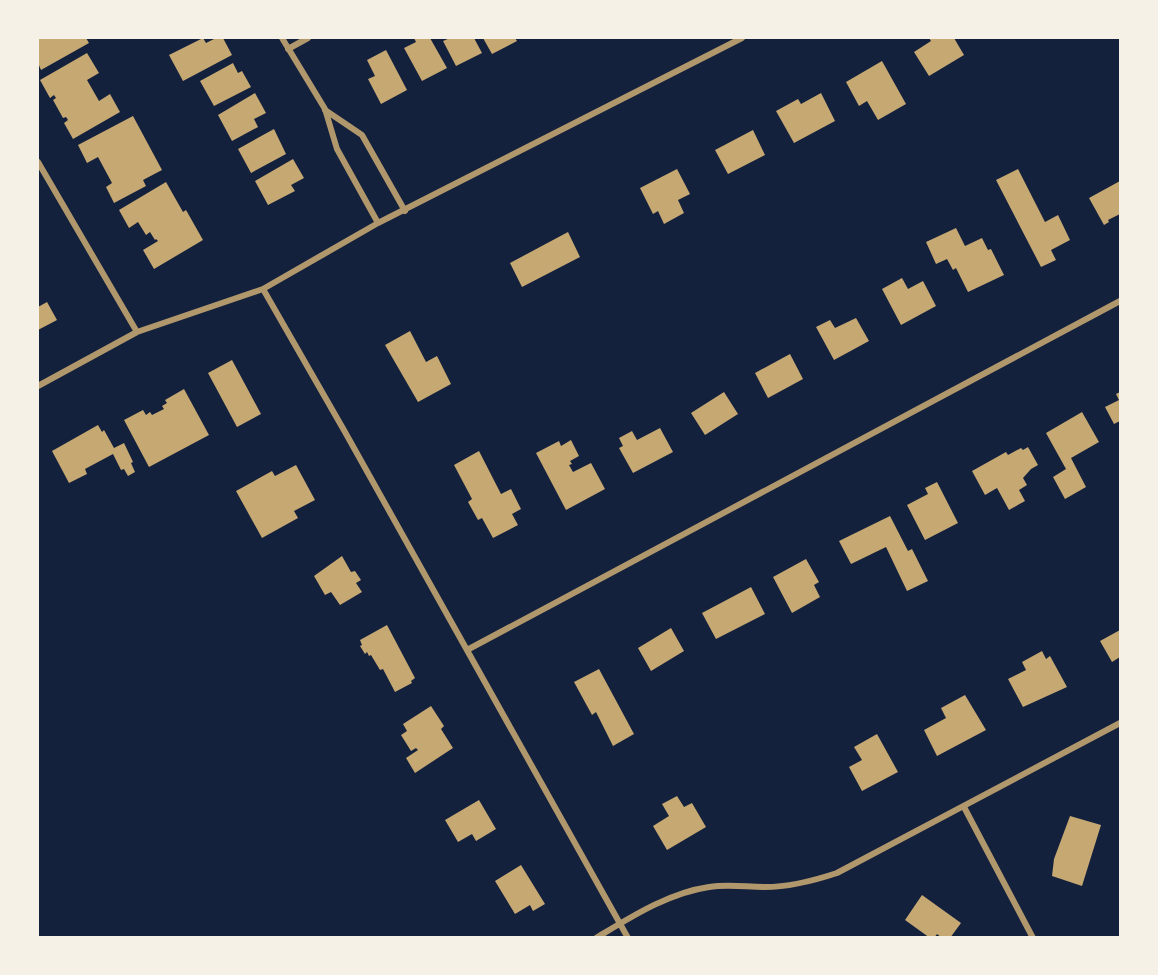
<svg xmlns="http://www.w3.org/2000/svg" width="1158" height="975" font-family="'IBM Plex Serif',serif">
<style>
.building{fill:#c6a872}
.lines{fill:none;stroke-linecap:round;stroke-linejoin:round}
.minor{stroke:#b1986c;stroke-width:6}
</style>
<rect width="100%" height="100%" fill="#14213d"/>
<path class="building" d="M38 38H86L89 43 41 70 38 63Z
M203 38 206 43 216 38H223L232 55 183 81 169 55Z
M414 38H430L447 68 422 81 404 48 416 42Z
M450 38H474L482 53 456 66 443 41Z
M483 38H515L517 41 492 54Z
M929 38H954L964 55 929 76 914 52 931 41Z
M386 50 407 90 381 104 368 79 375 76 367 60Z
M87 53 99 73 87 80 99 101 110 94 120 112 73 139 64 123 68 120 66 117 63 118 53 100 56 98 54 95 50 98 40 80Z
M882 61 906 104 878 120 867 101 859 106 846 82Z
M233 63 238 73 242 71 251 87 214 106 200 81Z
M255 93 266 113 254 119 258 127 232 141 218 115Z
M821 93 835 121 794 143 776 111 798 99 801 104Z
M133 116 162 170 143 180 146 186 114 203 106 187 112 183 98 157 87 163 78 145Z
M274 129 286 154 251 173 238 149Z
M753 130 765 155 728 174 715 150Z
M293 159 304 178 291 185 295 191 268 205 255 181Z
M677 169 690 194 678 200 684 213 664 224 658 211 653 214 640 188Z
M1018 169 1045 222 1058 215 1070 240 1051 250 1056 260 1041 267 996 180Z
M1120 181V214L1108 220 1109 222 1104 225 1089 198Z
M166 182 183 212 186 210 203 240 154 269 143 250 158 241 156 239 155 240 150 232 146 235 138 222 129 228 119 210Z
M956 228 965 246 982 238 988 250 991 249 1004 275 968 292 956 268 953 270 947 259 936 264 926 242Z
M568 232 580 257 522 287 510 263Z
M902 278 908 289 923 281 936 306 901 325 882 289Z
M47 302 57 320 38 330V307Z
M856 318 869 341 834 360 816 327 830 320 835 328Z
M410 331 426 362 437 356 451 384 418 402 385 345Z
M790 354 803 379 768 398 755 373Z
M232 360 261 414 237 427 208 373Z
M184 389 209 435 149 467 124 420 143 410 146 415 150 412 152 415 164 409 162 406 167 403 165 400Z
M724 392 738 414 705 435 691 413Z
M1120 392V421L1114 424 1105 407 1119 400 1116 394Z
M1082 412 1099 442 1071 458 1086 487 1065 499 1053 477 1066 469 1046 433Z
M98 425 102 432 104 430 114 448 124 443 133 462 131 463 135 472 128 476 124 469 121 470 113 454 85 469 87 474 69 483 52 451Z
M660 428 673 452 633 473 619 448 623 446 619 438 632 431 637 440Z
M571 440 579 456 570 461 572 464 569 465 573 472 591 463 605 489 566 510 536 453 559 441 561 446Z
M1028 447 1038 465 1031 469 1023 478 1027 485 1019 490 1025 501 1009 510 997 488 985 495 972 471 1006 452 1008 455 1021 448 1023 450Z
M479 451 501 494 511 489 521 509 512 514 518 525 493 538 482 518 478 520 468 502 472 499 454 465Z
M296 465 315 500 294 511 298 518 262 538 236 491 272 471 275 476Z
M937 482 958 523 925 540 907 505 928 494 925 488Z
M890 516 908 551 912 549 928 581 907 591 886 547 851 564 839 541Z
M342 556 351 572 355 571 361 580 356 583 362 592 340 605 331 592 325 595 314 576Z
M806 559 819 582 814 585 820 597 792 613 773 577Z
M751 587 765 614 716 639 702 613Z
M387 625 415 678 411 681 412 683 395 692 383 669 380 670 371 655 369 656 367 652 365 654 360 646 362 645 360 640Z
M671 628 684 651 651 671 638 648Z
M1120 630V657L1112 662 1100 641Z
M1042 651 1046 659 1050 656 1067 687 1023 707 1008 679 1026 670 1022 662Z
M599 669 634 734 613 746 596 712 592 715 574 682Z
M965 695 986 730 937 756 924 730 946 718 941 708Z
M431 706 444 726 441 729 453 748 415 773 406 758 418 750 416 748 411 751 401 735 407 731 403 724Z
M877 734 898 772 862 791 849 767 862 760 854 747Z
M677 796 684 807 692 803 706 827 667 850 653 826 669 816 662 804Z
M479 800 496 829 476 841 472 834 458 842 445 820Z
M1070 816 1101 825 1082 886 1052 876 1054 859Z
M521 865 545 904 533 911 530 905 515 914 495 881Z
M922 895 961 923 950 938H942L937 934 934 938H930L905 920Z"/>
<g class="lines">
<path class="minor" d="M282 38 325 109 337 149 378 223
M288 49 308 38
M325 110 362 135 405 211
M38 162 137 332
M263 289 345 432 628 938
M38 386 137 332 263 289 378 223 742 38
M467 650 1120 301
M964 807 1033 938
M596 938C631 917 668 893 709 887 728 884 746 887 765 887 790 887 813 881 837 873L1120 723"/>
</g>
<rect width="1158" height="975" fill="none" stroke="#f6f1e7" stroke-width="78"/>
</svg>
